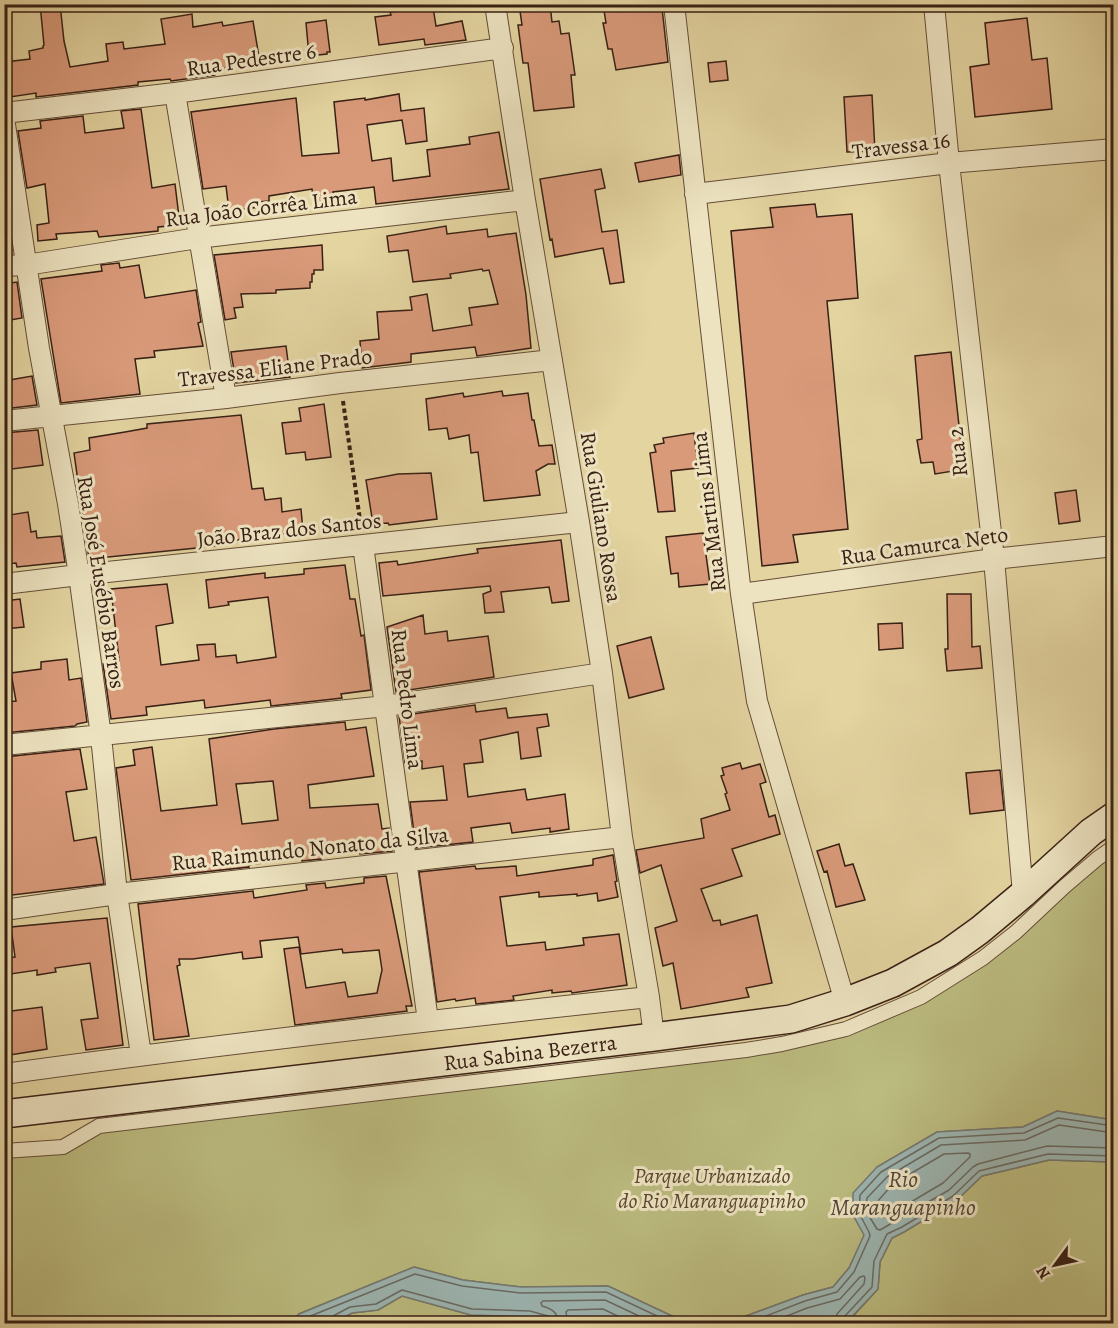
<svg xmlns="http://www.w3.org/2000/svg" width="1118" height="1328" font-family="Alegreya,serif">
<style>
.green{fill:#bbbb7f;stroke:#7a6e4a;stroke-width:1.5}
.water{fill:#9cb5b1;stroke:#747973;stroke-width:1.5}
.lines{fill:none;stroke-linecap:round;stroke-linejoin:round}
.shore{stroke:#6a6a63;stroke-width:1.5}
.building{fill:#d99a7a;stroke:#392015;stroke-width:1.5;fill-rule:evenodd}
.pedestrian-casing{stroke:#644d38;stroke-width:16}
.minor-casing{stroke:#644d38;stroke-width:22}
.secondary-casing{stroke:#392015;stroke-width:30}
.path{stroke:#392015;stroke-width:4;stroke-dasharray:4.5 3;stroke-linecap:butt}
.pedestrian{stroke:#ede3c1;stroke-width:14}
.minor{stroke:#ede3c1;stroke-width:20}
.secondary{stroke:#ede3c1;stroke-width:27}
.labels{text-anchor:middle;stroke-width:6;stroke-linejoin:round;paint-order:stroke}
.street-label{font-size:22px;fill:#392015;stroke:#ede3c1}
.park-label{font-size:22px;font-style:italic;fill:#5a4730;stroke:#ede3c1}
.water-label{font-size:24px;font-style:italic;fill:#52453c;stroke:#ede3c1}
</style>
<rect width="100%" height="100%" fill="#e3d4a0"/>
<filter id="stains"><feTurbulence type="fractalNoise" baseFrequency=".00333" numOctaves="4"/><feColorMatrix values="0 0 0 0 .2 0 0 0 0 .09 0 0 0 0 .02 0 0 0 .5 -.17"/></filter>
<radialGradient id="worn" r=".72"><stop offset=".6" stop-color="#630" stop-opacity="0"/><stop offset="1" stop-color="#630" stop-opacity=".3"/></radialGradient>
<path class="green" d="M1113 847V1120L1057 1111 1023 1127 937 1132 877 1167 869 1178 853 1215 865 1235 849 1268 833 1287 803 1295 727 1323H687L608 1286 521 1287 463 1280 414 1267 299 1314 290 1323 5 1324V1151L63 1147 99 1126 746 1050 846 1029 952 978Z
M1049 1160 1113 1162V1323L846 1324 878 1289 880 1262 892 1238 904 1232 957 1200 982 1176Z
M402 1296 471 1315 528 1317 556 1323 332 1324 352 1313 378 1310Z"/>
<path class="water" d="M1057 1111 1113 1120V1162L1049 1160 982 1176 957 1200 904 1232 892 1238 880 1262 878 1289 846 1323H727L803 1295 833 1287 849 1268 864 1235 853 1215V1193L877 1167 937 1132 1023 1127Z
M414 1267 463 1280 521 1287 608 1286 687 1323H556L528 1317 471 1315 402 1296 378 1310 352 1313 332 1323H290L299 1314Z"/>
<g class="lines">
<path class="shore" d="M1114 1133 1059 1125 1025 1140 941 1145 887 1177 867 1198 866 1211 877 1229 880 1230 949 1190 973 1167 978 1164 1047 1146 1114 1148
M968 1153 970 1154V1157L943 1183 894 1212 883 1217 880 1216 876 1209V1203L893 1184 944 1154Z
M298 1324 303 1319 415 1274 462 1286 520 1293 606 1292 674 1324
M331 1324 333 1316 350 1307 376 1304 402 1290 472 1309 530 1311 548 1316 551 1319V1324
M559 1324C558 1312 552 1309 542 1306L541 1303 543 1301 605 1300 656 1324
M568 1324 566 1312 568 1310 603 1309 634 1324
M745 1324 805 1301 837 1292 854 1272 870 1236 869 1232 859 1213 860 1195 881 1172 939 1138 1024 1133 1058 1118 1114 1126
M767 1324 807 1308 840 1299 860 1277 864 1276 865 1278 864 1284 837 1314 834 1324
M842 1324 844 1317 872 1287 874 1261 887 1234 902 1227 953 1196 979 1171 1048 1154 1114 1156"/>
</g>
<path class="building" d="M40 4H60L64 41 70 67 108 61 106 44 123 42 124 49 165 44 161 19 192 14 193 27 222 22 223 26 253 21 260 63 215 70V75L171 81 170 79 138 82V85L36 97V93L10 97 5 62 30 59 29 51 43 48V46L44 45Z
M519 4H550L552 22 559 21 561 34 569 33 575 75H571L574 107 534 111 528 63H523L518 25H522Z
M603 4H658L659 9 662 8 668 62 616 70 612 49H608L603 23H606Z
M433 7 436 26 462 21 466 40 425 45 424 39 379 45 375 17 391 15 390 12Z
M1027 18 1032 60 1047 58 1052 109 975 117 970 67 989 64 985 23Z
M326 20 330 52H327V54L309 56 306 23Z
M726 61 728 80 710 82 708 63Z
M399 94 401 111 424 108 427 141 406 144 402 120 367 125 372 161 391 158 393 181 430 176 427 150 470 144 469 137 499 132 509 189 376 204 374 187 333 192 334 206 314 207 312 189 269 196V201L259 202 260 207 229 211 226 186 203 189 191 112 296 98 302 156 339 153 334 102 365 98V100Z
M872 95 875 151 847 152 844 97Z
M141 109 152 188 175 184 180 225 158 227V231L99 237 97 231 56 234 57 239 38 241 37 225 49 223 45 184 27 188 18 131 41 128 40 121 83 116 85 133 124 128 121 111Z
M679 155 681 175 639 182 635 163Z
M601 169 605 188 595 190 602 232 617 230 624 282 610 284 603 248 555 257 552 239 550 240 540 179Z
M815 204 817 217 852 214 858 298 827 301 848 529 793 535 798 562 762 566 731 231 773 227 770 208Z
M446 226 447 234 487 229 488 237 516 233 526 295 531 348 477 356 475 347 411 354V362L362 368 360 341 379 339 377 312 412 310 410 297 427 294 433 331 472 325 469 308 498 304 489 270 483 271 482 269 450 274 451 278 413 282 408 250 389 252 387 236Z
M322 245 323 270H314V274H312V282H310V288L276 290V293L241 294 243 307 234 308 236 318 225 320 214 255Z
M119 263 120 268 139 265 145 298 196 290 201 322 198 323 203 346 154 351 155 357 135 359 140 394 61 403 41 279 102 271 101 265Z
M17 282 22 318 4 321V284Z
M286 346 290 377 236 383 231 352Z
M951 352 961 444H956L960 470 935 474 933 462 921 463 917 440 922 439 915 356Z
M32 376 37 405 4 409V381Z
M502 391 503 396 528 393 532 420H534L539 446 552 445 555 464H548L536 471 540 495 484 501 478 452 471 453 469 435 449 439 447 428 429 430 426 399 463 393 464 397Z
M324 404 331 457 306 460 305 452 286 454 282 423 301 421 299 408Z
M241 415 252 489 263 488 265 500 281 498 282 512 301 509 303 531 216 543V546L89 559 74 453 90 450 89 438 125 432 147 428V424Z
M38 430 43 465 4 470V433Z
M694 433 698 468 671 471 675 511 658 512 650 453 656 452 654 445 664 443 663 438Z
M431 473 437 519 389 525 388 523 373 524 366 480 398 474Z
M1076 490 1080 521 1059 524 1055 493Z
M28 512 31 532 36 531 37 538 61 536 65 562 17 567 16 563 4 564V521H10L9 515Z
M703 533 710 584 679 587 678 573 671 574 666 537Z
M561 540 569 601 552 603 549 587 501 592 504 612 485 613 483 594 491 591 490 586 383 596 379 563 397 561 398 565 478 553 477 549Z
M345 565 350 599H355L361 636 364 635 371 690 341 694 342 698 271 706 270 700 205 708 204 700 146 707 147 715 111 719 103 664H105V662L119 660 111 589 167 584 173 623 156 626 161 665 199 660 197 645 215 644 216 657 236 655 237 663 276 657 268 597 228 602 229 605 209 608 206 580 265 573V578L304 574V569Z
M947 594H971L972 647 980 646 982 668 947 671 945 649H948Z
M20 599 24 627 4 629V601Z
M423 615 425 634 447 631 448 641 488 636 494 677 396 692 387 627Z
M902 623 903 648 879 650 878 624Z
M651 637 664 689 629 698 617 646Z
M67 659 69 680 81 678 87 722 77 724 75 726 4 733V702L16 701 11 673 41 669V662Z
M475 705 476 712 506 708 508 718 547 714 549 726 537 728 541 756 521 759 518 732 480 740 483 762 464 764 468 797 525 789 527 800 565 794 569 829 550 832V828L512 833 510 823 471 828 473 842 416 848 410 802 447 800 443 766 422 769V761L405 763 399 716Z
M345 722 346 730 366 727 374 776 308 785 310 808 378 804 382 829 389 828 392 851 360 854V850L320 854 321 859 302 861V858L283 860 248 865 249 867 131 880 116 768 135 765 133 750 152 747 161 811 217 805 209 739 274 729ZM273 781 278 820 242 824 236 784Z
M80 749 87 789 66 792 74 841 96 837 104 884 4 896V757Z
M740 763 742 769 760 764 766 782 760 784 769 817 775 815 780 834 732 849 742 876 701 889 713 921 720 920 721 925 757 915 772 983 746 988 749 997 681 1009 673 963 663 966 655 928 677 921 661 865 640 873 636 850 704 838 701 819 730 810 725 794 727 793 721 776 724 775 722 768Z
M1000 770 1004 810 970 814 966 773Z
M839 844 845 866 853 864 865 900 836 907 827 871 824 872 817 851Z
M613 855 617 881 615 882 618 897 598 901 597 893 577 896V894L539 897V892L500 897 507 946 545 942 546 950 584 945 583 938 619 934 627 985 572 993 571 991 552 993V990L513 996 514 1000 476 1004 475 998 456 1001 455 999 437 1002 419 872 475 866 476 869 516 866 517 876 593 865V859Z
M386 876 412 1006H406L407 1011 295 1025 284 949 299 947 306 988 345 982 348 997 377 993 382 970 379 950 343 953 342 949 301 954 298 937 260 941 262 957 243 959 242 952 193 959H179L180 965 177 966 189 1036 154 1040 138 904 253 891 254 898 307 890 306 885 325 883 326 888 364 883V878Z
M107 918 123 1045 86 1050 81 1020 98 1018 90 963 55 968 56 972 37 975V970L4 975V958L15 957 11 927Z
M42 1007 47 1049 10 1055 9 1053H4V1012Z"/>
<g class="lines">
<g class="pedestrian-casing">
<path id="pedestrian" d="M4 1151 63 1147 99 1126 746 1050 782 1044 846 1029 921 997 983 958 1016 932 1065 886 1098 858 1114 847"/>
</g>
<g class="minor-casing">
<path id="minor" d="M495 4 525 200 579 522 602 673 622 837 649 997 654 1037
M674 4 741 594 757 701 845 1002
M934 4 949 163 994 559 1023 894
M175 93 226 398
M4 113 175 93 503 48
M4 118 39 348 68 504 79 575 101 736 117 894 141 1055
M695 194 949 163 1114 149
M4 266 26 265 198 238 525 200
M4 421 226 398 340 383 552 360
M363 545C386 704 405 863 428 1021
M4 584 79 575 579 522
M741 594 994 559 1114 546
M4 745 386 706 602 673
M4 910 117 894 622 837
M4 1074C219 1044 434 1020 649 997"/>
</g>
<g class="secondary-casing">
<path id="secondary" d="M4 1114 654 1037 791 1019 845 1002 893 983 948 953 980 930 1023 894 1091 832 1114 816"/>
</g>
<path class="path" d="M343 401 361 527"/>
<use href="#pedestrian" class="pedestrian"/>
<use href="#minor" class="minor"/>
<use href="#secondary" class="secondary"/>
</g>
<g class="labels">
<g class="street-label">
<text transform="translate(251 59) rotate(-8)" y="8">Rua Pedestre 6</text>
<text transform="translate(901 145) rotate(-7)" y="8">Travessa 16</text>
<text transform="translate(261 207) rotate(-7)" y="8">Rua João Corrêa Lima</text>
<text transform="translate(275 367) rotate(-7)" y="8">Travessa Eliane Prado</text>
<text transform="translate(957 452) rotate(-96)" y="8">Rua 2</text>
<text transform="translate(708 512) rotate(-97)" y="8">Rua Martins Lima</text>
<text transform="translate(602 517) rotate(81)" y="8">Rua Giuliano Rossa</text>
<text transform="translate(289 529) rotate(-6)" y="8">João Braz dos Santos</text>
<text transform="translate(924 545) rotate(-8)" y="8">Rua Camurca Neto</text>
<text transform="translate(102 582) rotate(81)" y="8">Rua José Eusébio Barros</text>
<text transform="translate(408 699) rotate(83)" y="8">Rua Pedro Lima</text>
<text transform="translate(310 848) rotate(-6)" y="8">Rua Raimundo Nonato da Silva</text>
<text transform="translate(530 1052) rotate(-7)" y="8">Rua Sabina Bezerra</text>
</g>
<g class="park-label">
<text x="712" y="1183">Parque Urbanizado<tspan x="712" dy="25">do Rio Maranguapinho</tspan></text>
</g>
<g class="water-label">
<text x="903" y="1187">Rio<tspan x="903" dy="28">Maranguapinho</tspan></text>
</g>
</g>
<rect width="1118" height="1328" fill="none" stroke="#e3d4a0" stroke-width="24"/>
<rect x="6" y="6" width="1106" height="1316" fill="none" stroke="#392015" stroke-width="3"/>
<rect x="12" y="12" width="1094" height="1304" fill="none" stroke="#392015" stroke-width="1.5"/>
<g transform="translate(1055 1265) rotate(237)" stroke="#ede3c1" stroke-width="4.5" paint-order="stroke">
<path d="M0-4.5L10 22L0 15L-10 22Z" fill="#392015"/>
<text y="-9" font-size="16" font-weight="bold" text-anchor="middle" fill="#392015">N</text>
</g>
<rect width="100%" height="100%" filter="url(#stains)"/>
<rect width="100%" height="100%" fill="url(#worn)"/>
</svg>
